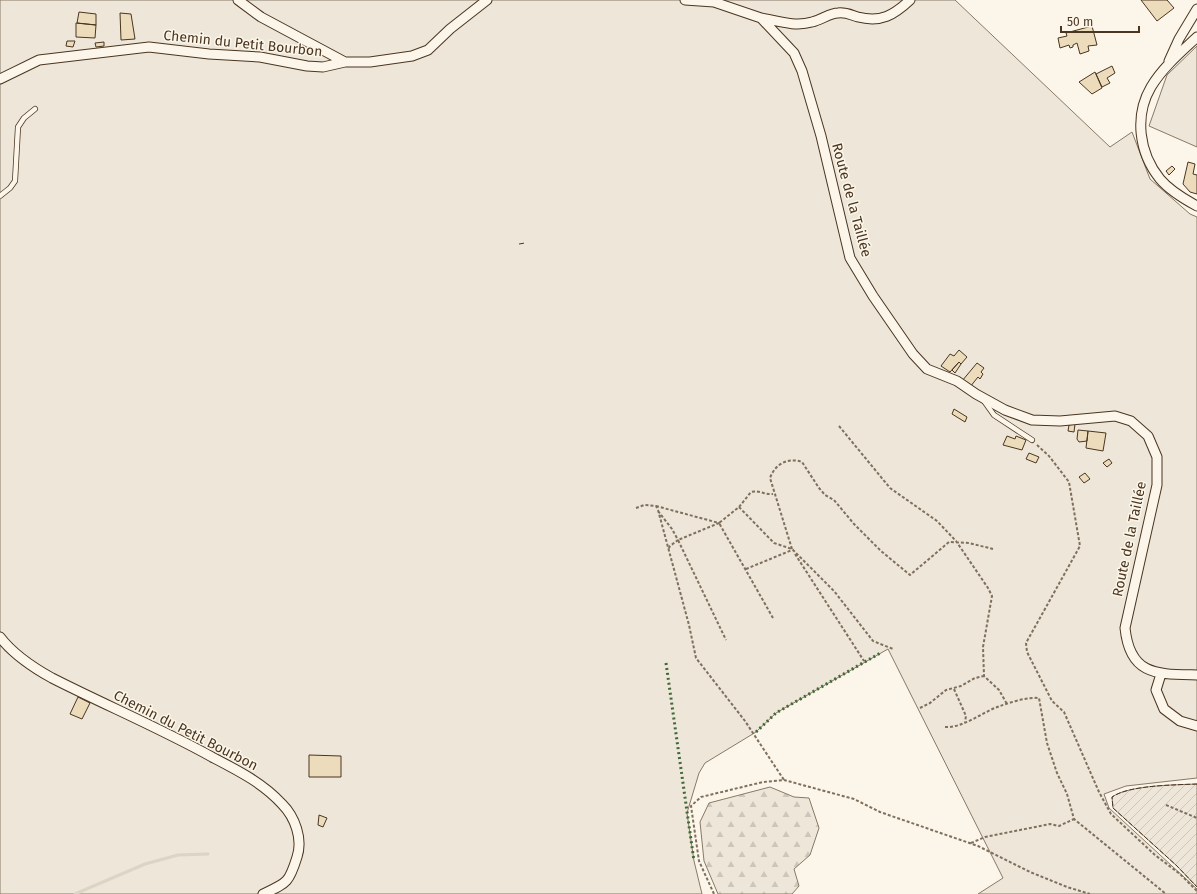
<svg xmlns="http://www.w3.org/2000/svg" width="1197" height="894" font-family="'Fira Sans',sans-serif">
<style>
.grass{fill:#ede6d9;stroke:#887966}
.forest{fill:url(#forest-firs);stroke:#887966}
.garden{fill:url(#garden-furrows);stroke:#887966}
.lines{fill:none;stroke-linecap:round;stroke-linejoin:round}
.stream{stroke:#dcd4c6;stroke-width:3}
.building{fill:#ecdcbc;stroke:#4a3520}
.service-casing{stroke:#4a3520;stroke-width:6}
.minor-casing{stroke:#4a3520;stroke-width:11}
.path{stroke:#7f6f5c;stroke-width:2;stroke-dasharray:3 2;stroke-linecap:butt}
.service{stroke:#fbf6e9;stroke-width:4.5}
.minor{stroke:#fbf6e9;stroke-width:9}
.hedge{stroke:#436837;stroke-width:3;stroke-dasharray:2 3;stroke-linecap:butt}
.fence{stroke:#4a3520;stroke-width:1;stroke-dasharray:5 2;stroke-linecap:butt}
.labels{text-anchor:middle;stroke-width:3;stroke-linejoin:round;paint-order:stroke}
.street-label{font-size:14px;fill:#4a3520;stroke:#fbf6e9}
</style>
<defs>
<pattern id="forest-firs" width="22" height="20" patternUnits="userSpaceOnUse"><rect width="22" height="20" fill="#ede6d9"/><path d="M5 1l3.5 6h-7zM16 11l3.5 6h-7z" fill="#cdc6ba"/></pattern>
<pattern id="garden-furrows" width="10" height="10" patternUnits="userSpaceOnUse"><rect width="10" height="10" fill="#ede6d9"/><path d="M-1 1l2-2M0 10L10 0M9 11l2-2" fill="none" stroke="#cdc6ba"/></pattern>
</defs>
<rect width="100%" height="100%" fill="#fbf6e9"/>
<path class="grass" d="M0 0H955L1110 147 1132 132 1150 179 1190 214 1197 217V778L1126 786 1104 794 1109 808 1197 889V894H978L1003 878 888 649 776 713 756 732 705 763 699 773 687 813 694 861 702 894H0Z
M1197 46V147L1149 126 1167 75Z"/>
<path class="forest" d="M770 787 794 797 809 798 819 828 810 855 794 869 799 886 792 894H718L704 861 700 822 709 803Z"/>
<path class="garden" d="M1197 784V887L1177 866 1113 808 1112 797C1129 785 1175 785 1197 784Z"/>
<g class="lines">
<path class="stream" d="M75 894 145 864 178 855 208 854"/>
</g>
<path class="building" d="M1141 0H1167L1174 8 1157 21Z
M79 12 96 14V25L77 23Z
M120 13 131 14 135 39 121 40Z
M76 23 96 25 95 38 76 37Z
M1092 26 1097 45 1088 46 1089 51 1080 54 1077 43 1073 45V47L1070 48 1069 45 1060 48 1058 38 1067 36 1066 33Z
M67 41H75L73 47 66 46Z
M104 42V46L96 47 95 43Z
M1112 66 1115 73 1107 78 1110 83 1102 87 1096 74Z
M1095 72 1102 88 1092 94 1079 82Z
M1188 162 1195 164 1193 174 1197 175V194L1190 192 1183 184Z
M1172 166 1175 169 1169 175 1166 171Z
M959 350 967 357 961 364 959 362 950 372 941 366 950 354 954 356Z
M959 362 961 364 955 373 952 370Z
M977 363 984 368 981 372 983 374 980 379 978 377 970 387 962 381Z
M954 409 967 417 965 422 952 414Z
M1075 424 1074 432 1068 431 1069 425Z
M1078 430 1088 431 1087 441 1079 442 1077 439Z
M1088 431 1106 433 1103 451 1086 448Z
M1007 436 1015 439 1016 436 1026 440 1022 450 1003 445Z
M1029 453 1039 457 1036 463 1026 459Z
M1109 459 1112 463 1107 467 1103 463Z
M1085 473 1090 479 1084 483 1079 477Z
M78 697 90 703 82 719 70 714Z
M309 755 341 756V777H309Z
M319 815 327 818 323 827 318 825Z"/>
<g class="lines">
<g class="service-casing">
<path id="service" d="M0 196 10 188 15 181 18 127 24 118 35 109
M984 401 994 415 1032 440"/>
</g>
<g class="minor-casing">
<path id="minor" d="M238 0 261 17 345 62H370L412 56 428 50 450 29 487 0
M685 0 714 2 761 18 794 53 802 71 821 136 850 258 873 296 913 354 927 369 957 381 976 394 1005 410 1032 420 1060 421 1115 416 1131 421 1148 436 1157 457V485L1125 628C1130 676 1157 674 1197 675
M761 18C778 21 795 27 812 22 821 20 830 13 838 13 846 12 851 15 858 17 881 23 894 15 910 0
M1197 37C1181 52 1163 67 1151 87 1134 116 1139 153 1160 179 1170 191 1184 199 1197 206
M1169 61 1179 39 1197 9
M0 79 39 60 149 47 209 54 260 57 307 66 323 67 345 62
M0 637C13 654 34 668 52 678 105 705 160 728 212 757 237 770 263 783 282 804 295 817 303 839 297 857 289 883 287 883 263 894
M1161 674 1156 690 1164 709 1180 721 1197 726"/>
</g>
<path class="path" d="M839 426 890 488 937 521 956 541 988 588 992 596 983 647 984 676 999 690 1007 704
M1037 445 1049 456 1069 482 1080 546 1026 643 1027 652 1052 701 1064 712 1099 792 1111 814 1155 855 1180 874 1197 891
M656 506 719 523 678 540 726 640
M739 507 774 543 792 549 834 591 873 641 893 649
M636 508 644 505 656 506 658 510 689 625 696 658 745 721 784 780
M658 511 672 529 678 540 670 546 668 550
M792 549 770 478C775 464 788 457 802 462L819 488 825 495 834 500 854 524 881 551 910 575 949 542 969 543 993 549
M795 554 864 661
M746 569 792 550
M773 618 719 523 739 507 751 492C760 490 765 495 773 494
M954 689 966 716 965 722
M920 708 930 703 946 690 961 686 975 678 984 676
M945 727C964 728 982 712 1000 706 1012 702 1026 697 1039 698L1047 743 1057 773 1067 794 1074 819 1166 894
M1166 805 1197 818
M971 843 985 837 1050 824 1059 826 1074 819
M714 894 699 861 691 806 701 797 763 782 784 780 854 799 880 812 978 846 1030 872 1067 887 1090 894"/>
<use href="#service" class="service"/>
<use href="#minor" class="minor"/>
<path class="hedge" d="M666 663 694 861
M756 732 776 713 882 652"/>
<path class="fence" d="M519 244 525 243
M1197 784C1175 785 1129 785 1112 797L1113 808 1177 866 1197 887"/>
</g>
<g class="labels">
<g class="street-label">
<text transform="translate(243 43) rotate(6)" y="5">Chemin du Petit Bourbon</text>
<text transform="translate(852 200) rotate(75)" y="5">Route de la Taillée</text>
<text transform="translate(1129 539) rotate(-78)" y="5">Route de la Taillée</text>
<text transform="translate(186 730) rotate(27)" y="5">Chemin du Petit Bourbon</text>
</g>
</g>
<path d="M1061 26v6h78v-6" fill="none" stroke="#4a3520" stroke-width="2"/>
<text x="1067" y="26" font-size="12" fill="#4a3520" stroke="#fbf6e9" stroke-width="3" paint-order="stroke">50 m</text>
</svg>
